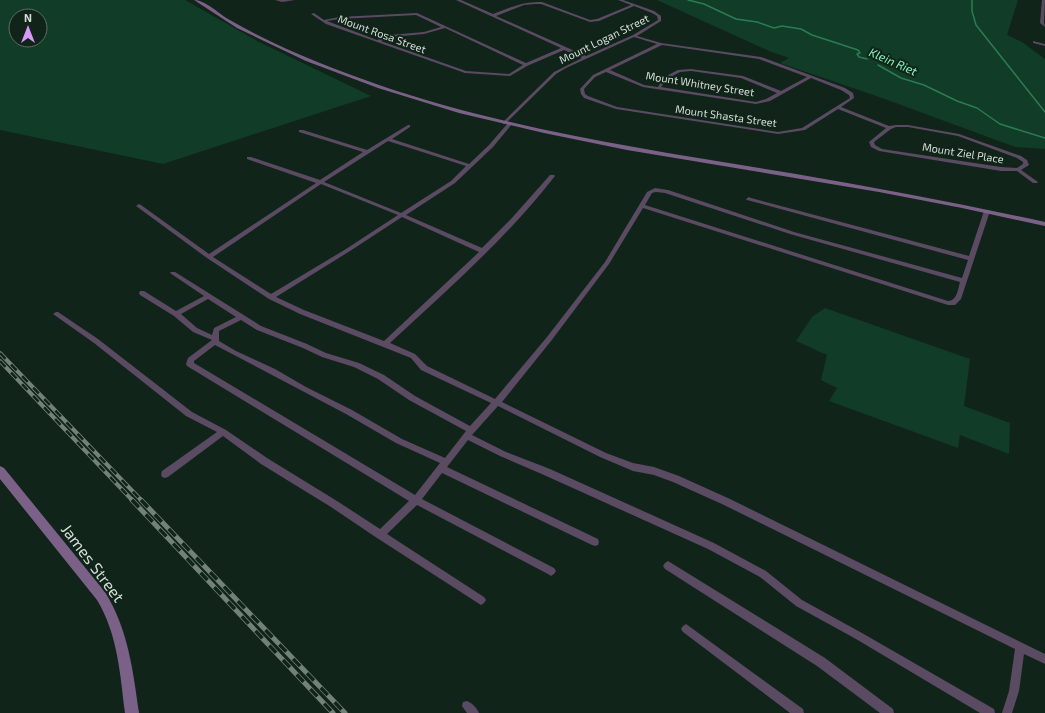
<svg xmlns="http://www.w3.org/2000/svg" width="1045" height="713" font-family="'Exo 2',sans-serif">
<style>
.green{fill:#113c27;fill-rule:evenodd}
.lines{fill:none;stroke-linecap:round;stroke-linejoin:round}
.stream{stroke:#2b7b54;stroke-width:1.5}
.street{fill:#5a4a62;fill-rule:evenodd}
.secondary{fill:#7b6188;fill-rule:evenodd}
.rail-far1-casing{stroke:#738279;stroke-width:4}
.rail-casing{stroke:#738279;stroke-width:5}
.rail-far1{stroke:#112419;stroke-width:2.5;stroke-dasharray:8;stroke-linecap:butt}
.rail{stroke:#112419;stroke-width:3.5;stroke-dasharray:10;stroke-linecap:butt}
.labels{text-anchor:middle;stroke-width:4;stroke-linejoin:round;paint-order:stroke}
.far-street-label{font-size:11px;fill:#d3ded7;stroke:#112419}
.far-water-label{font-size:12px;font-style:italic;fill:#87f3ba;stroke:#112419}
.near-street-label{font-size:16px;fill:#d3ded7;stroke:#112419}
</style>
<rect width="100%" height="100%" fill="#112419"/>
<path class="green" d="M0 0H185L259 42 371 96 163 164 0 130ZM16 16H40V40H16Z
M657 0H1018L1007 35 1022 42 1045 59V149L1015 147 882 98 780 63 789 58 769 51Z
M825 308 970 359 964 406 1010 423 1009 454 960 435 958 448 829 401 837 388 821 380 827 355 796 341 812 317Z"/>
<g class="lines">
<path class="stream" d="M688 0 704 4 736 19 757 22 774 28 782 26 801 29 812 35 858 50 860 53 857 54 859 57 867 59
M972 0V11L976 25 1045 112
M878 65 901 78 924 85 957 101 977 108 1000 124 1045 138"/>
<path class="street" d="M275 0H295L282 2Z
M456 0H461L493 14C509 8 524 1 542 2L590 20 597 19 631 5 618 0H623L654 11 661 16V21L637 36 661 43 761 57 845 88 853 93 854 98 841 107 889 126 896 125H908L959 134 1021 156 1027 160 1029 165 1021 170 1038 182 1037 183H1033L1017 171H1001L879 151 871 147 869 142 886 128 838 109 805 130 778 134 616 109 584 98 581 94 580 89 593 75 657 44 634 37 566 68 556 74 505 124H503V122L554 72 582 58 564 50 527 66 510 76 465 73 326 24 311 14 314 13 324 20 339 17 417 13 526 63 561 48ZM536 4H541L590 22 599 21 634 6 652 13 657 16 658 20 633 35 586 56 496 16 524 5ZM416 15 441 27 424 32 390 35 377 40 327 21 339 19ZM445 28 523 65 509 74 466 71 381 41 391 37 424 34ZM662 45 759 59 807 77 781 91 743 76 691 69 678 70 664 77 658 87 644 85 610 70ZM691 71 741 78 777 93 766 99 756 102 661 87 667 79 680 72ZM606 72 643 87 756 104 770 101 811 78 841 90 849 95 850 98 802 128 778 132 617 107 588 96 585 94 584 89 595 77ZM896 127H908L958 136 1017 158 1023 162V164L1017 168 1001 167 882 149 875 145 874 142 891 129Z
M1042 0H1045L1044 23 1045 27 1040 23Z
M1033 41 1045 44V46L1033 43Z
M508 123 512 124 493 147 455 183 406 215 482 248 511 219 550 175H554L555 176C507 238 447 290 390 343L415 354 427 366 495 399 547 337 605 262 647 192 655 188 668 190 794 232 962 278 968 260 747 200 746 199 749 197 751 198 969 256 984 211 985 210H989L990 211 961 299 955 305H948L643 208 609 264 551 341 502 402 606 453 633 463 654 467 679 476 730 499 1045 654V664L1024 654 1019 691 1012 713H1002L1009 691 1015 649 724 505 673 482 654 475 633 471 600 457 498 406 472 435 506 452 550 469 714 543 766 571 802 600 862 633 994 709 995 713H980L856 639 796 606 760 577 708 549 544 475 500 456 468 440 447 467 598 539 599 542 598 545 595 546 592 545 442 473 422 499 554 568 556 571 554 574 551 576 548 574 417 505 387 534 484 597 486 600 484 603 481 605 377 538 331 507 261 464 223 436 168 477 165 478 162 477 161 474 162 471 217 432 186 416 94 343 53 314 56 312H58L98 339 192 412 226 430 267 458 337 501 380 529 409 501 187 366 186 364 188 358 212 340 193 332 174 316 140 295 139 293 140 291H144L176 311 204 296 170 273 171 272H175L261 326 307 344 326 353 359 363 384 375 415 396 470 426 491 403 421 370 411 358 300 314 269 299 207 258 136 206 139 204 141 205 209 254 316 183 247 159V157H251L320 180 363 152 299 132V130H303L367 150 408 125H410V127L392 139 469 164 489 145ZM388 141 466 166 451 181 401 213 324 182ZM321 184 398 215 346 249 271 294 213 257ZM656 192 665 193 790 234 960 282C958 289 957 301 948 301L645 205 652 193ZM402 217 479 252 384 341 304 310 276 297 350 251ZM208 299 236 317 214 328 212 335 197 328 181 314ZM241 320 257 330 303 348 322 357 354 367 378 379 409 400 466 431 445 458 402 439 352 410 306 387 275 369 236 351 219 341V331ZM215 345 346 414 396 443 440 463 415 495 410 492 194 363V361Z
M668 561 825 658 893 709 894 713H880L817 666 665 569 663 566 665 563Z
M686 624 803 709 804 713H790L683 632 681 629 683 626Z
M467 701C472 703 477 708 479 713H467L462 706 463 702Z"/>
<path class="secondary" d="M194 0C205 0 218 13 228 19 276 47 327 67 379 85 514 131 656 151 796 174 879 188 962 204 1045 222V226L962 208 879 192 627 150 544 133 459 113 378 88 306 61 237 28Z
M0 466 4 468 105 592C128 629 133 670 139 713H125C120 674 118 635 97 600L0 479Z"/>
<g class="rail-far1-casing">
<path id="rail-far1" d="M0 353 142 501
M0 361 133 501"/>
</g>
<g class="rail-casing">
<path id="rail" d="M132 500 333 713
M141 500 345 713"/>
</g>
<use href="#rail-far1" class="rail-far1"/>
<use href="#rail" class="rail"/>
</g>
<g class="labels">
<g class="far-street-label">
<text transform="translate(382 34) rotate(20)" y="4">Mount Rosa Street</text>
<text transform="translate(604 39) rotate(-26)" y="4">Mount Logan Street</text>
<text transform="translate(700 84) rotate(9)" y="4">Mount Whitney Street</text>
<text transform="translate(726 116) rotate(8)" y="4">Mount Shasta Street</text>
<text transform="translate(963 153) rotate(9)" y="4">Mount Ziel Place</text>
</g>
<g class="far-water-label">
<text transform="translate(893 62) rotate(24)" y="4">Klein Riet</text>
</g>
<g class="near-street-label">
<text transform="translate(93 563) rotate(53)" y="6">James Street</text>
</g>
</g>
<g transform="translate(28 28)"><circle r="19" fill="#112419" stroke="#5f6e65"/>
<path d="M0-3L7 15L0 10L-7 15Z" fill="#d99af7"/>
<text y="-6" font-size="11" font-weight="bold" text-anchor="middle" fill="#d3ded7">N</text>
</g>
</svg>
